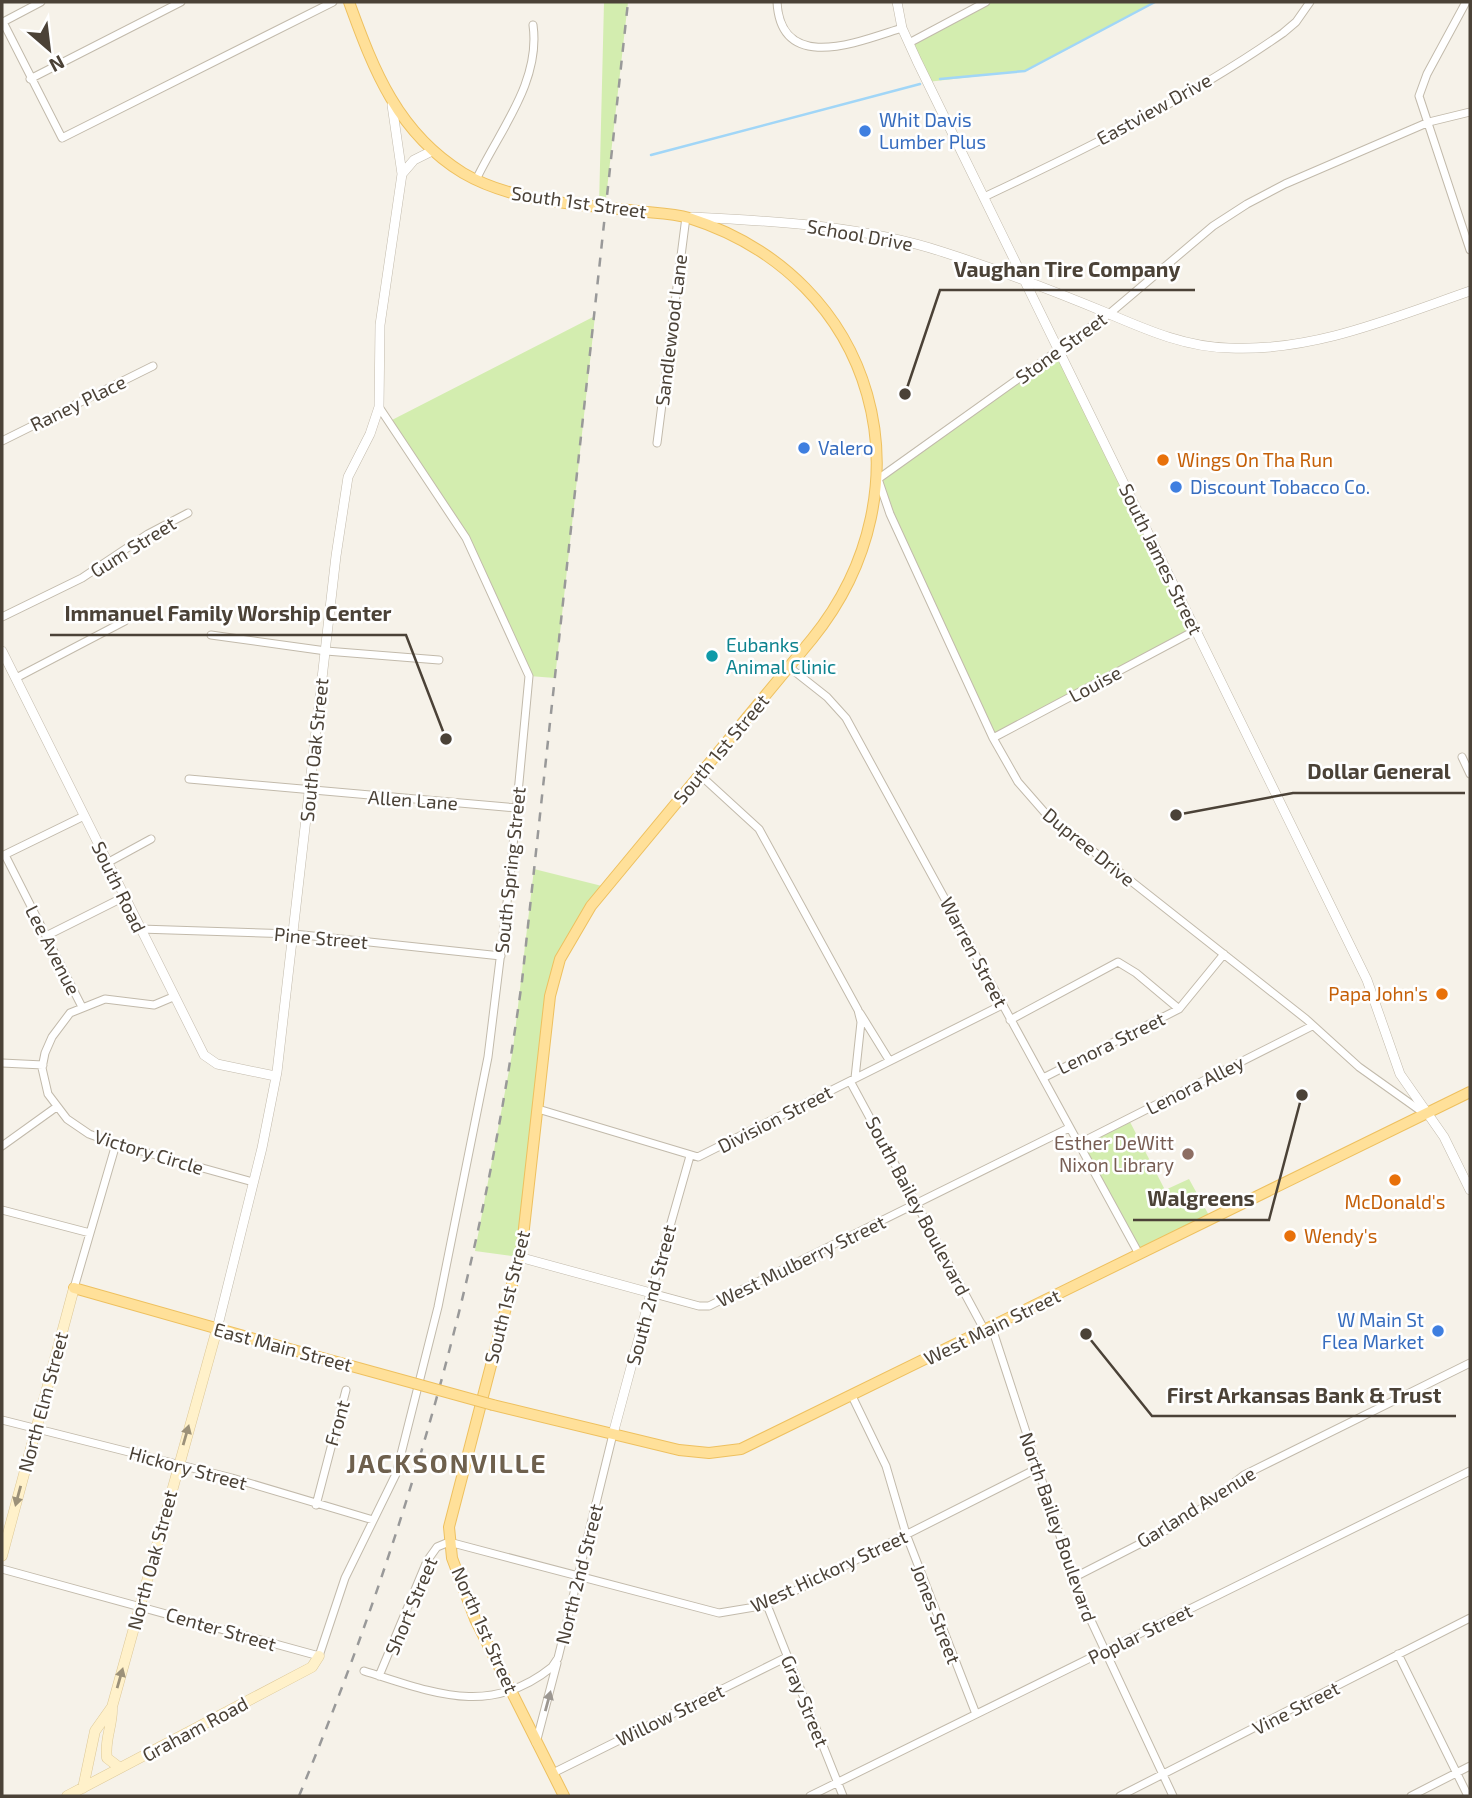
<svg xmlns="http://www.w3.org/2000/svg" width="1472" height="1798" font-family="'Exo 2',sans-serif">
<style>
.green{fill:#d3edaf}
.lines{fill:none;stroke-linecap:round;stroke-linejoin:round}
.stream{stroke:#a1d6f7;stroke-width:2.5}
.minor-casing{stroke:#c2baab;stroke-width:9}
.tertiary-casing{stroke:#c2baab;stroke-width:10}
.secondary-casing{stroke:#ddc897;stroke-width:11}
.primary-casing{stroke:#eec05f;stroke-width:12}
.minor{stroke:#fff;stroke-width:7}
.tertiary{stroke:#fff;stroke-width:9}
.secondary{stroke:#fff1ca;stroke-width:10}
.primary{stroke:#ffe099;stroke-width:10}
.rail{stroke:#999;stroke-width:2.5;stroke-dasharray:9 9;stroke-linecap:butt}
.primary-bridge-casing{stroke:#eec05f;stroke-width:12;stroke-linecap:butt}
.primary-bridge{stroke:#ffe099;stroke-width:10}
.oneway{fill:#9c9179}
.oneway2{fill:#9c9791}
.shop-dot{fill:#3f7fe0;stroke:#fff;stroke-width:2.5}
.food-dot{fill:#e8710a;stroke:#fff;stroke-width:2.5}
.culture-dot{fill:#0f9aa8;stroke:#fff;stroke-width:2.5}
.education-dot{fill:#8d6e63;stroke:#fff;stroke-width:2.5}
.labels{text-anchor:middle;stroke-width:5;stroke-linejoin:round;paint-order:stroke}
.street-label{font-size:19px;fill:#4b4237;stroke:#fff}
.shop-label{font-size:19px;fill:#366cbe;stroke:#fff;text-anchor:start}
.food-label{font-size:19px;fill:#c56008;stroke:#fff;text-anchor:start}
.culture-label{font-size:19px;fill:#0d838f;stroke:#fff;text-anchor:start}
.education-label{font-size:19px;fill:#785e54;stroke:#fff;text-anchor:end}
.district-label{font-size:26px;font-weight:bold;letter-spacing:2px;fill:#6e604d;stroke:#fff}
.leader{fill:none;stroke:#4b4237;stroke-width:2.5}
.callout-dot{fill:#4b4237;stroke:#fff;stroke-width:2.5}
.callout-label{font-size:21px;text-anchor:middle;font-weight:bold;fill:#4b4237;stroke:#fff;stroke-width:5;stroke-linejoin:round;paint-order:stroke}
</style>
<rect width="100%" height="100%" fill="#f6f2e9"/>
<path class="green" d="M604 2H628L605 207 599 206Z
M986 2H1155L1025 71 927 82 909 43Z
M595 316 555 678 529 676 466 538 390 421Z
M1060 350 1196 630 993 738 878 479Z
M534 869 606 887 560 959 519 1257 475 1251 513 1049Z
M1129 1120 1165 1190 1189 1179 1211 1219 1139 1254 1079 1145Z"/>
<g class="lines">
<path class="stream" d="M940 79 1025 71 1155 2
M651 155 920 84"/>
<g class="minor-casing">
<path id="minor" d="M41 2 3 22 62 138 333 2
M777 2C781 75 860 41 902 28
M1466 2 1427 74 1419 96 1470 250
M909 43 986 2
M30 79 181 2
M476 180C499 131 541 82 533 25
M984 197C1086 149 1190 98 1283 33L1296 22 1310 2
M2 441 153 366
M657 443 686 217
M2 617 82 578 148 534 188 513
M211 635 326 651 439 660
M789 667 827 697 846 718 1139 1254
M16 678 125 621
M993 738 1196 630
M1462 757 1470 774
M700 775 759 829 858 1010 861 1022 855 1078
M189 779 517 808
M5 855 82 1007
M2 856 84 816
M107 863 151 839
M140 929 294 934 501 956
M46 936 124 897
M173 997 154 1005 105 999 70 1013 52 1037 45 1053 42 1068 48 1094 67 1119 89 1134 116 1144 253 1182
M860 1013 889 1060
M1010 1020 1118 962 1136 973 1179 1009
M2 1063 43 1065
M1043 1078 1179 1009 1224 954
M850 1081 985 1331
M538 1109 698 1157 1002 1005
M1425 1114 1359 1067 1306 1019 1046 814 1018 782 993 738 890 514 878 479 1109 314 1213 226 1247 204 1285 184 1429 122 1470 112
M1078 1144 1312 1026
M2 1146 55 1108
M690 1156 651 1293 699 1306H709L1069 1128
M2 1210 90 1233
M74 1288 116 1144
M992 1328 1080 1597 1173 1796
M852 1396 886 1466 906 1534 976 1714
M2 1420 232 1478 373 1520
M316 1505 346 1390
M2 1569 319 1656 345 1578 396 1474 438 1307 488 1057 510 878 529 676 466 538 379 407
M1073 1578 1165 1531 1202 1508 1244 1475 1470 1363
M767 1605 843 1796
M1398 1654 1468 1796
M364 1671C432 1692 489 1718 552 1667L558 1658 613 1434
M379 1676 427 1561 437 1547 449 1542 719 1613 767 1605 1036 1469
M536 1743 557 1663
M553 1773 787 1657
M810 1796 1470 1471
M1120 1796 1470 1618
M1411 1796 1470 1766"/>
</g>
<g class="tertiary-casing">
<path id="tertiary" d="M897 2 902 28 917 61 1367 980 1400 1074 1444 1137 1470 1190
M392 105 402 174
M692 217C775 221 864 226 943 252 999 270 1054 291 1107 313 1147 330 1185 347 1229 348 1313 352 1392 318 1470 291
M2 651 204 1055 217 1064 275 1076
M519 1257 651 1293 613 1434
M217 1329 262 1148 277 1072 336 556 348 477 370 434 379 407 380 325 402 174 414 160 432 151"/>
</g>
<g class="secondary-casing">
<path id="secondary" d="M2 1556 74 1288
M112 1707C113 1725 104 1740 107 1758L120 1768
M83 1788 95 1731 112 1707 217 1329
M67 1796 312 1667 319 1656"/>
</g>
<g class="primary-casing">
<path id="primary" d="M349 2C374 71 398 133 463 173 514 203 580 204 637 211 654 213 673 213 689 218 878 278 934 488 812 639L591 906 560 959 550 996 522 1246 449 1527 452 1558 475 1619 564 1796
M74 1288 286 1348
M493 1405 679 1450 709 1453 741 1449 1470 1092"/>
</g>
<use href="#minor" class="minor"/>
<use href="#tertiary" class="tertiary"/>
<use href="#secondary" class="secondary"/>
<use href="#primary" class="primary"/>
<path class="rail" d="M299 1796C409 1530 483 1267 522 981L628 2"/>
<g class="primary-bridge-casing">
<path id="primary-bridge" d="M286 1348 493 1405"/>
</g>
<use href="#primary-bridge" class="primary-bridge"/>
</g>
<defs><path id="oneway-solid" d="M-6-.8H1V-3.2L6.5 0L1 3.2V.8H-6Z" transform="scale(1.75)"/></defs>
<g class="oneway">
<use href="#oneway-solid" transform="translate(186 1435) rotate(-74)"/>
<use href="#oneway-solid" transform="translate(18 1496) rotate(105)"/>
<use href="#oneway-solid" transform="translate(120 1678) rotate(-74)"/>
</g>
<use class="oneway2" href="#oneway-solid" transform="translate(548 1701) rotate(-75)"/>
<g class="shop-dot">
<circle cx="865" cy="131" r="7"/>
<circle cx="804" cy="448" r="7"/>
<circle cx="1176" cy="487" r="7"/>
<circle cx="1438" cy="1331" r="7"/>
</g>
<g class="food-dot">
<circle cx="1163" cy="460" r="7"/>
<circle cx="1442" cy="994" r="7"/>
<circle cx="1395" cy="1180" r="7"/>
<circle cx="1290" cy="1236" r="7"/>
</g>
<circle class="culture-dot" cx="712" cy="656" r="7"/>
<circle class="education-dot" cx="1188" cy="1154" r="7"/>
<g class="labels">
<g class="street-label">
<text transform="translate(1154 109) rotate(-29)" y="7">Eastview Drive</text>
<text transform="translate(579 202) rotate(8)" y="7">South 1st Street</text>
<text transform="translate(860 235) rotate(10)" y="7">School Drive</text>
<text transform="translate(671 330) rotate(-83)" y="7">Sandlewood Lane</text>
<text transform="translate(1061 348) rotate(-36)" y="7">Stone Street</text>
<text transform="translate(78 403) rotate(-26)" y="7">Raney Place</text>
<text transform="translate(133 547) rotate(-32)" y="7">Gum Street</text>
<text transform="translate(1161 559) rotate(64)" y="7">South James Street</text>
<text transform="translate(1095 684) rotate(-28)" y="7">Louise</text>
<text transform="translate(721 749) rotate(-50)" y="7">South 1st Street</text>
<text transform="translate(314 750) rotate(-84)" y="7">South Oak Street</text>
<text transform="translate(413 800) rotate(4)" y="7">Allen Lane</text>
<text transform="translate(1089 847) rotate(39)" y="7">Dupree Drive</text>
<text transform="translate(510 870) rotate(-84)" y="7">South Spring Street</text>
<text transform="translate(119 887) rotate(64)" y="7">South Road</text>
<text transform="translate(321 938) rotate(5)" y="7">Pine Street</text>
<text transform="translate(53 950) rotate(63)" y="7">Lee Avenue</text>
<text transform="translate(974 952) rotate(62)" y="7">Warren Street</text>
<text transform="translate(1111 1043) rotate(-26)" y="7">Lenora Street</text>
<text transform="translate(1195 1085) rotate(-27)" y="7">Lenora Alley</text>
<text transform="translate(775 1119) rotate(-27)" y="7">Division Street</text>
<text transform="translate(149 1152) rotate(17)" y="7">Victory Circle</text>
<text transform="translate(918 1206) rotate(62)" y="7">South Bailey Boulevard</text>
<text transform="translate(801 1261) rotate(-26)" y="7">West Mulberry Street</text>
<text transform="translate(651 1295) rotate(-75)" y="7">South 2nd Street</text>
<text transform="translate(507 1297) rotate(-76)" y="7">South 1st Street</text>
<text transform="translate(992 1327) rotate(-26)" y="7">West Main Street</text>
<text transform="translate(283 1347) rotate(15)" y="7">East Main Street</text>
<text transform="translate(43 1402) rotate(-75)" y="7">North Elm Street</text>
<text transform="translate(337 1423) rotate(-74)" y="7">Front</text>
<text transform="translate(188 1468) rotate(15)" y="7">Hickory Street</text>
<text transform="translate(1196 1507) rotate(-32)" y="7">Garland Avenue</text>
<text transform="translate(1058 1527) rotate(71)" y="7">North Bailey Boulevard</text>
<text transform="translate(152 1560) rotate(-75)" y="7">North Oak Street</text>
<text transform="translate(829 1571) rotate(-25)" y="7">West Hickory Street</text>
<text transform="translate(579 1574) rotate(-76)" y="7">North 2nd Street</text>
<text transform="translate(411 1606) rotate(-67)" y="7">Short Street</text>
<text transform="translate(936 1614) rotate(69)" y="7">Jones Street</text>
<text transform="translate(221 1629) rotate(16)" y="7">Center Street</text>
<text transform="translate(485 1630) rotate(66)" y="7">North 1st Street</text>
<text transform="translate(1140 1634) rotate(-26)" y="7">Poplar Street</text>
<text transform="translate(805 1701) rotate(68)" y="7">Gray Street</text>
<text transform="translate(1296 1708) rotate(-27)" y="7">Vine Street</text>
<text transform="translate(670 1715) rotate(-26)" y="7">Willow Street</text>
<text transform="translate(195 1729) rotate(-28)" y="7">Graham Road</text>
</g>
<g class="shop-label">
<text x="879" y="127">Whit Davis<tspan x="879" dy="22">Lumber Plus</tspan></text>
<text x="818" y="455">Valero</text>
<text x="1190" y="494">Discount Tobacco Co.</text>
<text x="1424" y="1327" text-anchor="end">W Main St<tspan x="1424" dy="22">Flea Market</tspan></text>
</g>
<g class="food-label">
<text x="1177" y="467">Wings On Tha Run</text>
<text x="1428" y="1001" text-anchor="end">Papa John's</text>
<text x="1395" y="1209" text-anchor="middle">McDonald's</text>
<text x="1304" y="1243">Wendy's</text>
</g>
<g class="culture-label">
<text x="726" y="652">Eubanks<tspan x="726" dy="22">Animal Clinic</tspan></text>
</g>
<g class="education-label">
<text x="1174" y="1150">Esther DeWitt<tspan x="1174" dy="22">Nixon Library</tspan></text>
</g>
<g class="district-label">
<text x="447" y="1473">JACKSONVILLE</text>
</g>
</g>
<path class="leader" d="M905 394L940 290H1195M446 739L406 635H50M1176 815L1293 793H1465M1302 1095L1269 1220H1133M1086 1334L1152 1416H1456"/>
<g class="callout-dot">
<circle cx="905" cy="394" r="7"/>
<circle cx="446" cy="739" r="7"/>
<circle cx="1176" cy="815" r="7"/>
<circle cx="1302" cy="1095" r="7"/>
<circle cx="1086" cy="1334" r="7"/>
</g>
<g class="callout-label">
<text x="1067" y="277">Vaughan Tire Company</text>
<text x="228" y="621">Immanuel Family Worship Center</text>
<text x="1379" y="779">Dollar General</text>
<text x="1201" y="1206">Walgreens</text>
<text x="1304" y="1403">First Arkansas Bank &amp; Trust</text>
</g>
<rect width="1472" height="1798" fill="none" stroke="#4b4237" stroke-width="7"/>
<g transform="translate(49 49) rotate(152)" stroke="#ffffff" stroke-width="5" paint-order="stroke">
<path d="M0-5L12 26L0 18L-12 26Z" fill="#4b4237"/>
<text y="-10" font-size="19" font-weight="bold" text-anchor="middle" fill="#4b4237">N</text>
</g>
</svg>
